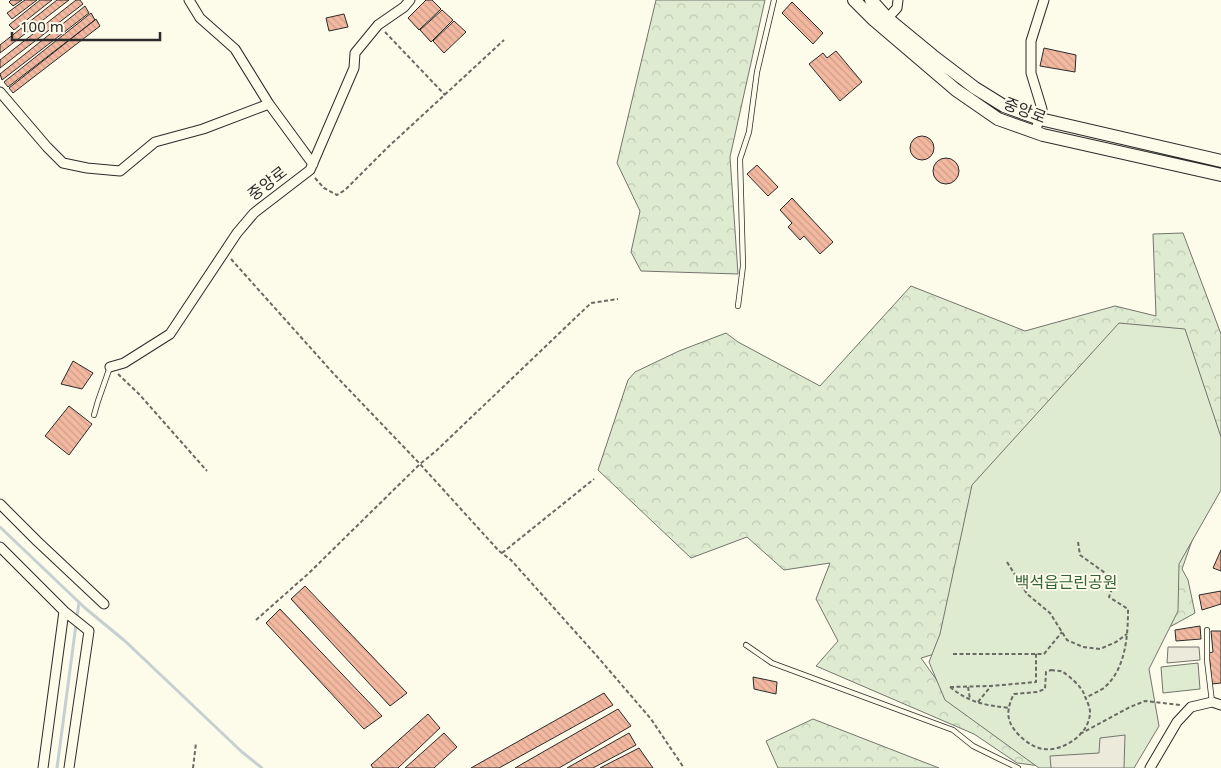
<svg xmlns="http://www.w3.org/2000/svg" width="1221" height="768" font-family="'Noto Sans','Noto Sans KR',sans-serif">
<style>
.forest{fill:url(#forest-crowns);stroke:#74746e}
.park{fill:#deebd1;stroke:#74746e}
.parking{fill:#eceadb;stroke:#74746e}
.lines{fill:none;stroke-linecap:round;stroke-linejoin:round}
.stream{stroke:#c7d0d0;stroke-width:3}
.building{fill:url(#building-back-hatch);stroke:#2b2b2b}
.service-casing{stroke:#2b2b2b;stroke-width:6}
.minor-casing{stroke:#2b2b2b;stroke-width:11}
.secondary-casing{stroke:#2b2b2b;stroke-width:14}
.path{stroke:#6a6964;stroke-width:2;stroke-dasharray:4 2.5;stroke-linecap:butt}
.service{stroke:#fdfbea;stroke-width:4.5}
.minor{stroke:#fdfbea;stroke-width:9}
.secondary{stroke:#fdfbea;stroke-width:12}
.labels{text-anchor:middle;stroke-width:4;stroke-linejoin:round;paint-order:stroke}
.street-label{font-size:16px;fill:#2b2b2b;stroke:#fdfbea}
.park-label{font-size:16px;fill:#34623c;stroke:#fdfbea}
</style>
<defs>
<pattern id="forest-crowns" width="20" height="18" patternUnits="userSpaceOnUse" patternTransform="scale(1.25)"><rect width="20" height="18" fill="#deebd1"/><path d="M2 6a3 3 0 1 1 6 0M12 15a3 3 0 1 1 6 0" fill="none" stroke="#bfcab4"/></pattern>
<pattern id="building-back-hatch" width="6" height="6" patternUnits="userSpaceOnUse" patternTransform="scale(1.25)"><rect width="6" height="6" fill="#f2b8a0"/><path d="M-1 5l2 2M0 0l6 6M5-1l2 2" fill="none" stroke="#d09e8a"/></pattern>
</defs>
<rect width="100%" height="100%" fill="#fdfbea"/>
<path class="forest" d="M656 0H765L730 157 738 274 641 271 631 252 640 211 617 163Z
M1183 233 1221 334V459L1182 569 1188 580 1195 613 1148 639 992 637 921 658 948 696 1041 766 1017 763 974 734 816 666 838 641 816 599 830 563 784 570 747 537 691 558 598 470 628 380 635 372 679 351 726 333 738 342 820 386 911 286 1025 331 1115 306 1156 316 1153 234Z
M813 719 939 768H778L766 741Z"/>
<path class="park" d="M1119 323 1185 329 1221 437V490L1179 564 1178 611 1149 669 1159 726 1134 768H1039L945 700 929 662 940 634 972 485Z
M1198 663 1200 689 1163 693 1161 667Z"/>
<path class="parking" d="M1168 647H1199L1200 660 1167 663Z
M1125 735 1124 768H1051L1050 756 1099 753 1100 738Z"/>
<g class="lines">
<path class="stream" d="M0 527 85 608 125 641 242 752 262 768
M57 768 79 602"/>
</g>
<path class="building" d="M11 0H22L13 6 9 2Z
M25 0H37L12 19 7 13Z
M40 0H52L14 30 9 25Z
M57 0H69L0 53V45Z
M76 0H80L83 4 0 68V60Z
M426 0H432L441 9 419 30 408 18Z
M792 2 823 33 813 44 782 13Z
M85 6 89 13 2 80 0 74Z
M442 10 453 20 431 42 420 30Z
M91 13 95 20 8 87 4 82Z
M344 14 348 27 329 31 326 18Z
M96 19 100 26 13 93 9 88Z
M454 21 466 32 444 53 433 41Z
M1044 48 1076 55 1075 72 1040 66Z
M836 51 862 82 840 101 809 64 823 53 827 58Z
M910 148a12 12 0 1 1 24 0a12 12 0 1 1-24 0Z
M933 171a13 13 0 1 1 26 0a13 13 0 1 1-26 0Z
M757 165 778 187 768 196 747 174Z
M792 198 833 242 820 254 804 236 800 240 788 227 792 223 780 210Z
M73 361 93 373 82 389 61 384Z
M69 406 92 424 69 455 45 436Z
M1221 550V571L1213 568Z
M305 586 407 693 390 706 291 599Z
M1221 591V604L1202 610 1199 595Z
M280 609 382 716 364 729 266 623Z
M1200 626 1201 639 1176 641 1175 630Z
M1211 631H1221V683L1212 684 1209 653 1213 652Z
M753 677 777 682 776 694 754 689Z
M604 693 613 705 499 768H471Z
M618 709 631 726 559 768H515Z
M428 714 440 728 398 768H373L371 765Z
M444 733 457 747 434 768H405Z
M629 733 636 745 593 768H567Z
M639 748 653 768H600Z"/>
<g class="lines">
<g class="service-casing">
<path id="service" d="M738 306 743 266 740 159 749 132 757 72 774 0
M94 415 98 401 110 367
M1207 630V660L1212 702
M746 645 772 663 953 730 973 746 1018 768"/>
</g>
<g class="minor-casing">
<path id="minor" d="M189 0 200 18 235 49 269 104 313 164
M884 22 897 8 898 0
M0 92 47 147 63 163 87 168 120 171 155 142 203 129 269 104
M1035 133 1042 109 1031 73V41L1044 0
M110 367 124 363 170 334 237 233 254 213 310 170 354 68 355 53 378 25 404 7 410 0
M0 504 37 541 104 604
M0 547 64 611 89 631 69 768
M43 768 64 611
M1150 768 1177 722 1191 707 1212 702 1221 705"/>
</g>
<g class="secondary-casing">
<path id="secondary" d="M854 0 874 20 956 90 998 119 1043 135 1221 175
M871 0 888 19 933 56 975 88 1004 106 1040 119 1221 161"/>
</g>
<path class="path" d="M385 32 445 95
M315 178 324 188 337 195 345 190 387 148 504 40
M231 259 333 373 420 464 499 551 511 560 596 655 651 719 684 768
M118 374 139 394 207 471
M1078 542 1080 555 1115 580 1109 597 1128 609C1128 635 1126 667 1106 686 1101 691 1092 694 1085 698
M502 553 594 479
M1007 562 1027 594 1050 613 1067 640 1083 647 1100 649 1116 642 1127 634
M256 620 309 573 420 464 436 451 591 303 618 299
M953 654H1044L1062 632
M1051 670C1055 671 1060 670 1063 672 1069 676 1082 687 1084 694 1086 699 1090 707 1090 712 1090 734 1063 752 1043 749 1030 747 1012 732 1009 719 1007 711 1010 701 1014 694L1037 692 1045 689 1046 672Z
M950 687 991 686 1036 682V653
M950 687C970 703 985 705 1009 708
M968 687 970 699
M978 702 991 686
M1080 734 1130 707 1145 701 1180 705
M193 768 196 743"/>
<use href="#service" class="service"/>
<use href="#minor" class="minor"/>
<use href="#secondary" class="secondary"/>
</g>
<g class="labels">
<g class="street-label">
<text transform="translate(1025 110) rotate(21)" y="6">중앙로</text>
<text transform="translate(267 183) rotate(-38)" y="6">중앙로</text>
</g>
<g class="park-label">
<text x="1066" y="588">백석읍근린공원</text>
</g>
</g>
<path d="M12 32v8h148v-8" fill="none" stroke="#2b2b2b" stroke-width="2.5"/>
<text x="20" y="32" font-size="15" fill="#2b2b2b" stroke="#fdfbea" stroke-width="4" paint-order="stroke">100 m</text>
</svg>
